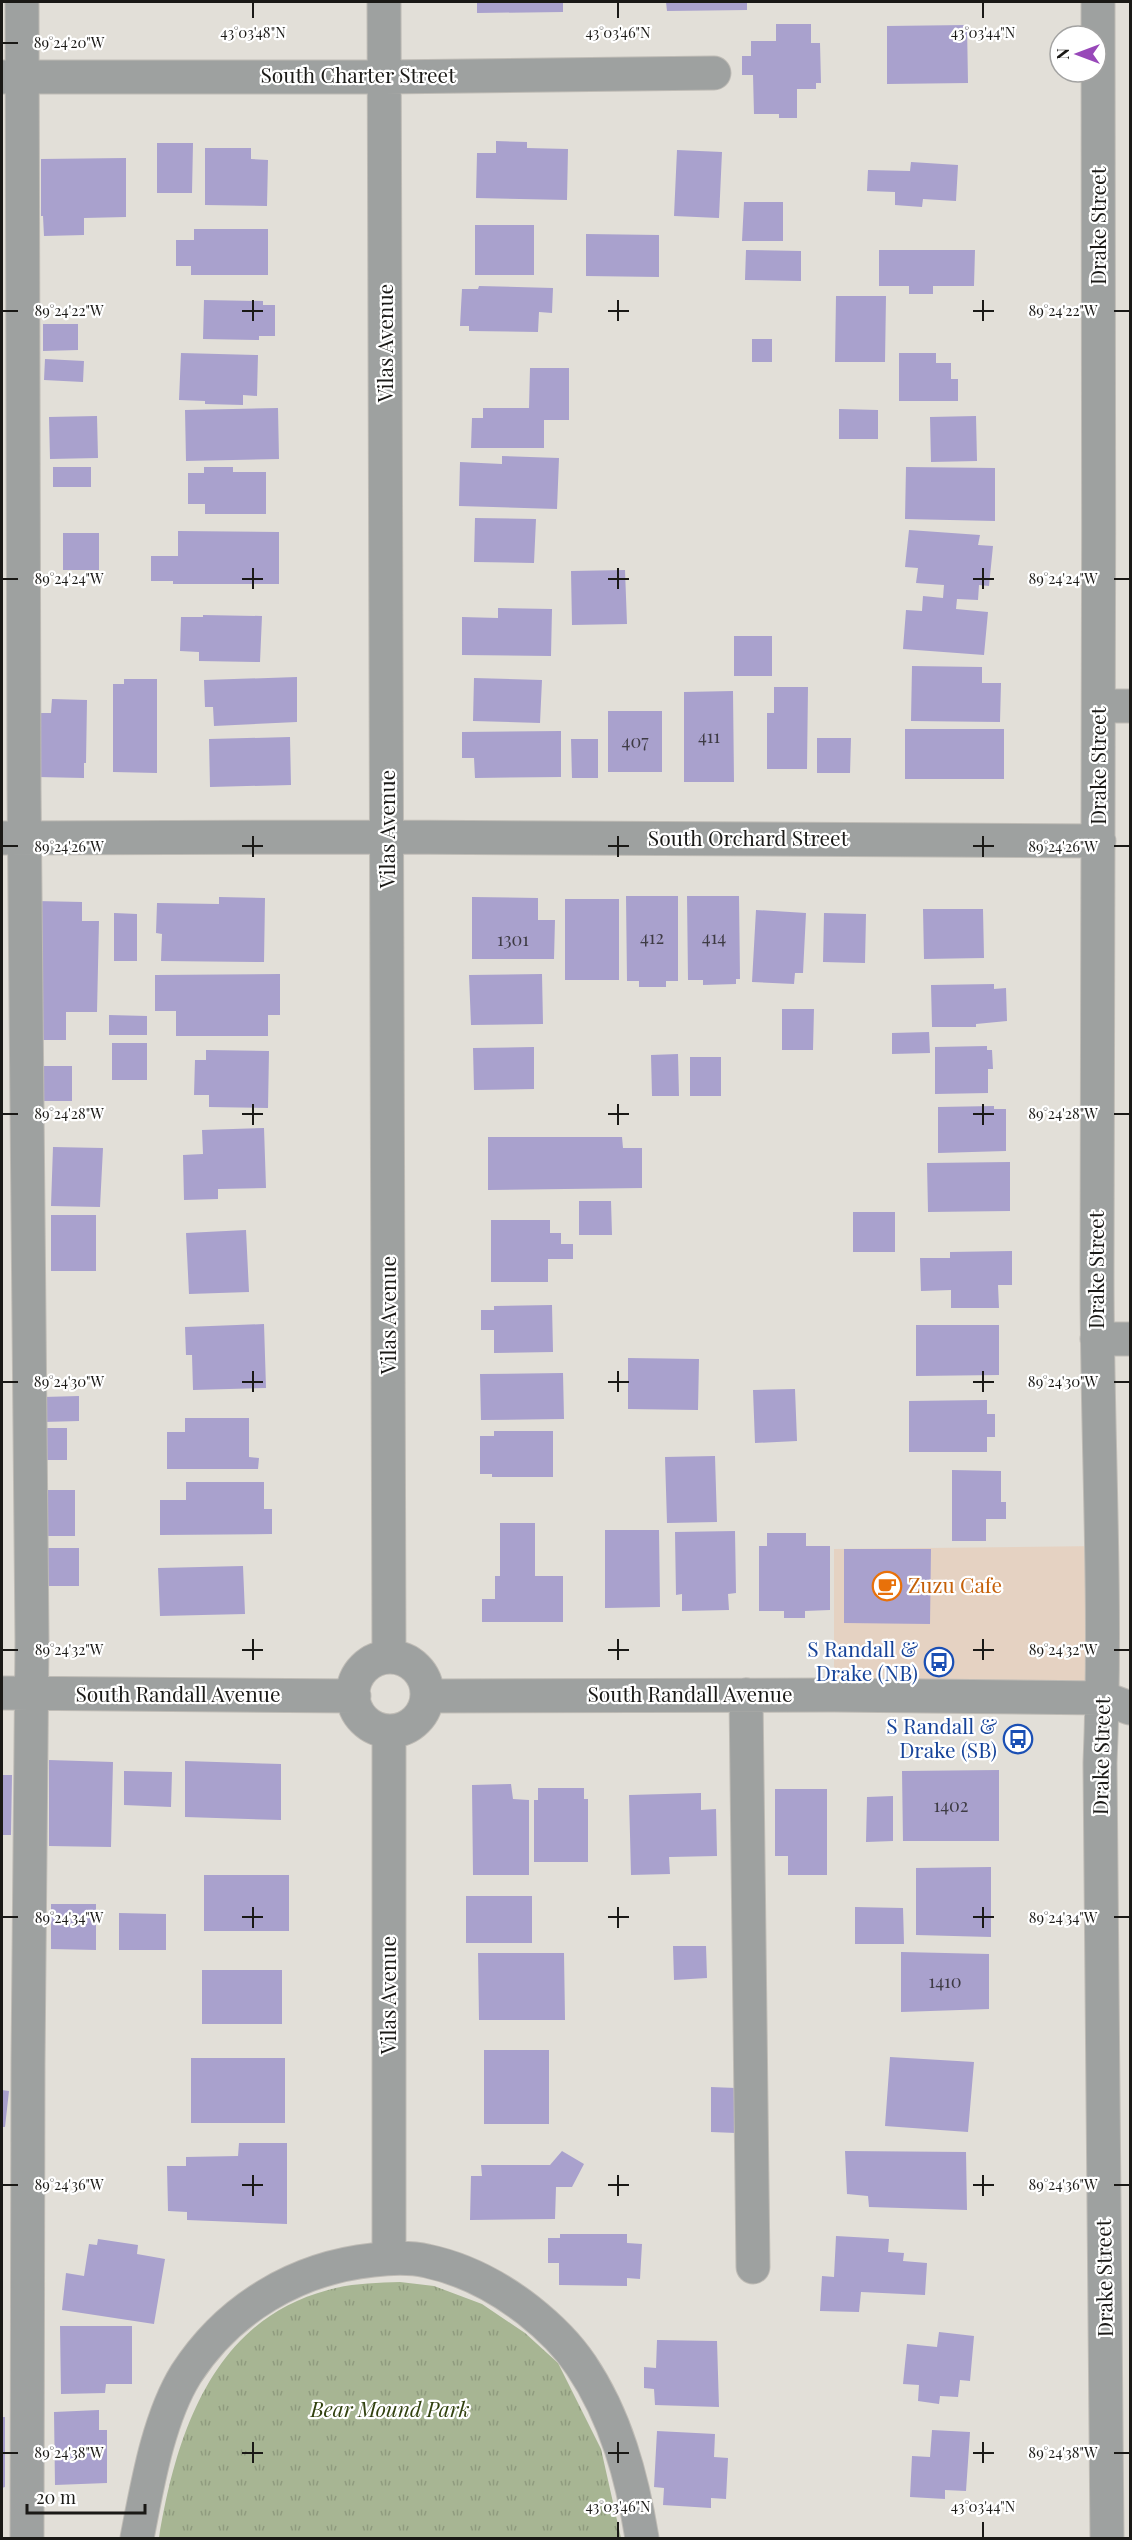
<svg xmlns="http://www.w3.org/2000/svg" width="1132" height="2540" font-family="'Playfair Display',serif">
<style>
.commercial{fill:#e5d2c2}
.park{fill:url(#park-tufts)}
.building{fill:#a9a1cd}
.lines{fill:none;stroke-linecap:round;stroke-linejoin:round}
.minor-casing{stroke:#bebbb5;stroke-width:35}
.minor{stroke:#9ea1a0;stroke-width:33}
.ticks{fill:none;stroke:#1a1916;stroke-width:2}
.labels{text-anchor:middle;stroke-width:4.5;stroke-linejoin:round;paint-order:stroke}
.number-label{font-size:18px;fill:#3e3b44}
.street-label{font-size:21px;fill:#1a1916;stroke:#fff}
.food-label{font-size:21px;fill:#c56008;stroke:#fff;text-anchor:start}
.transit-label{font-size:21px;fill:#164399;stroke:#fff;text-anchor:end}
.park-label{font-size:21px;font-style:italic;fill:#31410f;stroke:#fff}
.ticks-label{font-size:15px;text-anchor:middle;fill:#1a1916;stroke:#fff;stroke-width:4.5;stroke-linejoin:round;paint-order:stroke}
</style>
<defs>
<pattern id="park-tufts" width="24" height="20" patternUnits="userSpaceOnUse" patternTransform="scale(1.5)"><rect width="24" height="20" fill="#a7b593"/><path d="M3 7l-1-3M5 7V3M7 7l1-3M15 17l-1-3M17 17v-4M19 17l1-3" fill="none" stroke="#8f9b7e"/></pattern>
</defs>
<rect width="100%" height="100%" fill="#e2dfd8"/>
<path class="commercial" d="M1101 1546 1103 1698 834 1695V1549Z"/>
<path class="park" d="M400 2282 434 2286 482 2304 525 2333 558 2363 601 2449 621 2538H159C176 2434 213 2320 328 2290 352 2283 376 2283 400 2282Z"/>
<path class="building" d="M477 2H563V12L477 13Z
M666 2H747V10L667 11Z
M776 24H811V43H820L821 83H816V89H797V118H779V114H754L753 75H742V56H751V41H776Z
M967 25 968 83 887 84V26Z
M496 141 527 142V148L568 149 567 200 476 198 477 153H496Z
M157 143H193L192 193H157Z
M205 148H251V159L268 160 267 206 205 205Z
M677 150 722 152 719 218 674 216Z
M126 158V217L84 218V235L44 236 43 216H41V159Z
M911 162 958 165 956 201 923 199 922 207 895 205V192L867 191 868 170 910 171Z
M744 202H783V241H742Z
M475 225H534V275H475Z
M194 229H268V275H191V266H176V240H194Z
M586 234 659 235V277L586 276Z
M746 250 801 251V281L745 280Z
M879 250H975L974 286H933V294H909V286H879Z
M479 286 553 288 552 313 539 312 538 332 469 331V326H460L462 289H478Z
M836 296H886L885 362H835Z
M204 300 263 301V305H275V336H259V340L203 339Z
M43 324H78V350L43 351Z
M752 339H772V362H752Z
M181 353 258 355 257 396 243 395V405L205 404V401L179 400Z
M899 353H936V363H951V379H958V401H899Z
M45 359 84 361 83 382 44 380Z
M530 368H569V420H544V448H471L472 418H483V408H529Z
M278 408 279 459 186 461 185 410Z
M839 409 878 410V439H839Z
M97 416 98 458 50 459 49 417Z
M976 416 977 461 931 462 930 417Z
M502 456 559 458 557 509 459 506 460 462 502 464Z
M53 467H91V487H53Z
M204 467H233V472H266V514H205V504H188V473H204Z
M906 467 995 468V521L905 519Z
M475 518 536 519 534 563 474 562Z
M909 530 980 535 978 545 993 546 989 586 979 585 978 600 957 599 956 609 988 612 984 655 903 649 906 610 922 611 923 596 943 598 944 585 916 583 918 568 905 567Z
M178 531 279 532V584H173V581H151V556H178Z
M63 533H99V570H63Z
M625 570 627 624 572 625 571 571Z
M498 608 552 609 551 656 462 655V617L498 618Z
M203 615 262 616 260 662 199 661V652L180 651 181 617H203Z
M734 636H772V676H734Z
M912 666 982 667V683H1001L1000 722 911 721Z
M297 677V722L214 726 213 707H205L204 680Z
M474 678 542 680 540 723 473 721Z
M124 679H157V773L113 772V684H124Z
M774 687H808L807 769H767V713H774Z
M733 691 734 782H684V692Z
M52 699 87 700 86 763H84V778L38 777 40 713H51Z
M608 711H662V772H608Z
M905 729H1004V779H905Z
M561 731V777L475 778 474 758H462V732Z
M290 737 291 785 210 787 209 739Z
M817 738H851L850 773H817Z
M571 739H598V778H572Z
M626 896H678V981H666V987H639V981H627Z
M687 896H739L740 979H736V984L703 985V980H688Z
M219 897 265 898 264 962 161 961 162 934 156 933 157 903 219 904Z
M472 897 538 898V920H555L554 959H472Z
M565 899H619V980H565Z
M36 901 82 902V921H99L97 1012H66V1040H38Z
M923 909H983L984 958 924 959Z
M756 910 806 913 803 973H795L794 984 752 982Z
M114 913 137 914V961H114Z
M824 913 866 914 865 963 823 962Z
M280 974V1015H268V1036H176V1011H155V975Z
M542 974 543 1024 471 1025 469 975Z
M994 984V989L1006 988 1007 1021 976 1024V1027H932L931 985Z
M782 1009H814L813 1050H782Z
M109 1015 147 1016V1035H109Z
M929 1032 930 1053 892 1054V1033Z
M112 1043H147V1080H112Z
M987 1046V1050H992L993 1069H988V1093L935 1094V1047Z
M534 1047V1089L474 1090 473 1048Z
M206 1050 269 1051 268 1108 209 1107V1095H194L195 1060H206Z
M678 1054 679 1096H652L651 1055Z
M690 1057H721V1096H690Z
M40 1066H72V1101H40Z
M994 1106V1109H1006V1151L938 1153V1107Z
M264 1128 266 1188 218 1189V1199L184 1200 183 1155 203 1154 202 1130Z
M488 1137H622L623 1148H642V1188L488 1190Z
M53 1147 103 1148 100 1207 51 1206Z
M1010 1162V1211L928 1212 927 1163Z
M579 1201H611L612 1235H579Z
M853 1212H895V1252H853Z
M51 1215H96V1271H51Z
M491 1220H550V1233H561V1244H573V1259H548V1282H491Z
M246 1230 249 1292 189 1294 186 1233Z
M1012 1251V1285H998L999 1308H951V1290L921 1291 920 1258H950V1252Z
M552 1305 553 1352 494 1353V1330H481V1310H494V1306Z
M264 1324 266 1388 193 1390 192 1355H186L185 1327Z
M916 1325H999V1375L916 1376Z
M628 1358 699 1359 698 1410 628 1409Z
M563 1373 564 1419 481 1420 480 1374Z
M795 1389 797 1441 755 1443 753 1390Z
M79 1396V1421L43 1422V1397Z
M987 1400V1414H995V1437H987V1452H909V1401Z
M185 1418H249V1457L259 1458 258 1469H167V1432H185Z
M37 1428H67V1460H37Z
M494 1431H553V1477H492V1474H480V1436H494Z
M715 1456 717 1522 667 1523 665 1457Z
M952 1470 1001 1471V1502H1006V1519H986V1541H952Z
M186 1482H264V1509H272V1534L160 1535V1500H186Z
M34 1490H75V1536H34Z
M500 1523H535V1576H563V1622H482V1599H495V1576H500Z
M605 1530H659L660 1607 605 1608Z
M735 1531 736 1593 728 1594 729 1610 682 1611V1594L676 1595 675 1532Z
M767 1533H806V1546H830V1610L805 1611V1618H784V1611H759V1546H767Z
M42 1548H79V1586H41Z
M844 1549H931L930 1624 844 1623Z
M243 1566 245 1614 160 1616 158 1568Z
M49 1760 113 1762 111 1847 49 1846Z
M185 1761 281 1764V1820L185 1817Z
M999 1770V1841H903L902 1771Z
M124 1771 172 1772 171 1807 124 1805Z
M2 1775H12L11 1835H2Z
M511 1784 513 1799 529 1800V1875H473L472 1785Z
M538 1788H584V1799H588V1862H534V1800H538Z
M775 1789H827V1875H788V1856H775Z
M701 1793V1810L716 1809 717 1856 669 1857 670 1874 631 1875 629 1795Z
M893 1796V1841L866 1842 867 1797Z
M991 1867V1937L916 1935V1868Z
M204 1875H289V1931H204Z
M466 1896H532V1943H466Z
M51 1904H96V1950L51 1949Z
M855 1907 903 1908 904 1944H855Z
M119 1913 166 1914V1950H119Z
M673 1946H706L707 1978 674 1980Z
M901 1952 989 1954V2009L901 2012Z
M478 1953H564L565 2020H479Z
M202 1970H282V2024H202Z
M484 2050H549V2124H484Z
M890 2057 974 2062 968 2132 885 2126Z
M191 2058H285V2123H191Z
M711 2087 736 2088V2133L711 2132Z
M2 2090 9 2091 5 2127H2Z
M239 2143H287V2224L187 2220V2212L168 2211 167 2166H186V2157L238 2156Z
M562 2151 584 2164 572 2187H556L555 2219 470 2220 471 2176H482L481 2165H550Z
M845 2151 966 2152 967 2210 869 2207 868 2196 847 2194Z
M560 2234H627V2243L642 2244 640 2279 627 2278V2286L559 2285V2263H548V2238H560Z
M836 2236 889 2239 888 2252 904 2253 903 2261 927 2263 925 2295 861 2292 859 2312 820 2311 822 2276 834 2277Z
M98 2239 138 2245 137 2254 165 2259 154 2324 62 2310 66 2273 84 2276 89 2244 97 2245Z
M60 2326H132V2384H106L105 2393 61 2394Z
M939 2332 974 2336 970 2381 960 2380 958 2397 940 2396 939 2404 918 2401 919 2385 903 2384 907 2344 937 2347Z
M657 2340 717 2341 719 2407 655 2405 654 2389 644 2388V2367L656 2368Z
M99 2410V2430H107V2483L55 2485 54 2412Z
M2 2417H5V2487L2 2488Z
M932 2430 970 2432 966 2491 945 2490V2499L910 2497 912 2456 930 2457Z
M657 2431 715 2434 714 2457 728 2458 726 2499 711 2498V2508L663 2505 664 2488 654 2487Z"/>
<g class="lines">
<g class="minor-casing">
<path id="minor" d="M22 2 24 788 32 1641 28 2064 27 2538
M384 2 389 1657
M1098 2C1099 427 1099 852 1097 1277 1097 1439 1107 1601 1100 1763L1107 2538
M2 77H385L714 73
M1100 706H1130
M2 838 388 837 1099 841
M1097 1339H1130
M353 1694a37 37 0 1 1 74 0a37 37 0 1 1-74 0Z
M2 1693 354 1696
M746 1695 753 2267
M427 1696 834 1695 1103 1698 1130 1708
M389 1731V2258
M137 2538C147 2487 158 2419 186 2374 228 2309 296 2268 373 2260 390 2258 410 2257 427 2261 465 2269 497 2286 528 2310 547 2325 567 2344 581 2365 616 2417 632 2477 642 2538"/>
</g>
<use href="#minor" class="minor"/>
</g>
<path class="ticks" d="M253 3V18M618 3V18M983 3V18M3 43H18M253 300V321M618 300V321M983 300V321M3 311H18M242 311H263M608 311H629M973 311H994M1114 311H1129M253 568V589M618 568V589M983 568V589M3 579H18M242 579H263M608 579H629M973 579H994M1114 579H1129M253 836V857M618 836V857M983 836V857M3 846H18M242 846H263M608 846H629M973 846H994M1114 846H1129M253 1104V1125M618 1104V1125M983 1104V1125M3 1114H18M242 1114H263M608 1114H629M973 1114H994M1114 1114H1129M253 1371V1392M618 1371V1392M983 1371V1392M3 1382H18M242 1382H263M608 1382H629M973 1382H994M1114 1382H1129M253 1639V1660M618 1639V1660M983 1639V1660M3 1650H18M242 1650H263M608 1650H629M973 1650H994M1114 1650H1129M253 1907V1928M618 1907V1928M983 1907V1928M3 1917H18M242 1917H263M608 1917H629M973 1917H994M1114 1917H1129M253 2175V2196M618 2175V2196M983 2175V2196M3 2185H18M242 2185H263M608 2185H629M973 2185H994M1114 2185H1129M253 2442V2463M618 2442V2463M983 2442V2463M3 2453H18M242 2453H263M608 2453H629M973 2453H994M1114 2453H1129M618 2522V2537M983 2522V2537"/>
<defs>
<g id="cafe-ring" transform="scale(1.5)"><circle r="9.5" fill="#fff" stroke="#e8710a" stroke-width="1.5"/><path d="M-5.5-4.5H6V0H3Q3 3.5 0 3.5H-2.5Q-5.5 3.5-5.5 0ZM3-3.2v2h1.7v-2ZM-6 4.5H4V6H-6Z" fill="#e8710a"/></g>
<g id="bus-ring" transform="scale(1.5)"><circle r="9.5" fill="#fff" stroke="#1a4fb4" stroke-width="1.5"/><path d="M-5-6H5V4H4V6H2V4H-2V6H-4V4H-5ZM-3.5-4V0h7V-4ZM-3.5 1.2v1.5H-2V1.2ZM2 1.2v1.5H3.5V1.2Z" fill="#1a4fb4"/></g>
</defs>
<g fill-rule="evenodd">
<use href="#cafe-ring" x="887" y="1586"/>
<use href="#bus-ring" x="939" y="1662"/>
<use href="#bus-ring" x="1018" y="1739"/>
</g>
<g class="labels">
<g class="number-label">
<text x="709" y="743">411</text>
<text x="635" y="748">407</text>
<text x="652" y="944">412</text>
<text x="714" y="944">414</text>
<text x="513" y="946">1301</text>
<text x="951" y="1812">1402</text>
<text x="945" y="1988">1410</text>
</g>
<g class="street-label">
<text x="358" y="83">South Charter Street</text>
<text transform="translate(1099 226) rotate(-90)" y="7">Drake Street</text>
<text transform="translate(386 343) rotate(-90)" y="7">Vilas Avenue</text>
<text transform="translate(1099 766) rotate(-90)" y="7">Drake Street</text>
<text transform="translate(388 829) rotate(-90)" y="7">Vilas Avenue</text>
<text x="748" y="846">South Orchard Street</text>
<text transform="translate(1097 1270) rotate(-90)" y="7">Drake Street</text>
<text transform="translate(389 1315) rotate(-90)" y="7">Vilas Avenue</text>
<text x="178" y="1702">South Randall Avenue</text>
<text x="690" y="1702">South Randall Avenue</text>
<text transform="translate(1102 1756) rotate(-89)" y="7">Drake Street</text>
<text transform="translate(389 1995) rotate(-90)" y="7">Vilas Avenue</text>
<text transform="translate(1105 2278) rotate(-91)" y="7">Drake Street</text>
</g>
<g class="food-label">
<text x="908" y="1593">Zuzu Cafe</text>
</g>
<g class="transit-label">
<text x="918" y="1657">S Randall &amp;<tspan x="918" dy="24">Drake (NB)</tspan></text>
<text x="997" y="1734">S Randall &amp;<tspan x="997" dy="24">Drake (SB)</tspan></text>
</g>
<g class="park-label">
<text x="390" y="2417">Bear Mound Park</text>
</g>
</g>
<g class="ticks-label">
<text x="253" y="38">43°03'48"N</text>
<text x="618" y="38">43°03'46"N</text>
<text x="983" y="38">43°03'44"N</text>
<text x="69" y="48">89°24'20"W</text>
<text x="1063" y="316">89°24'22"W</text>
<text x="69" y="316">89°24'22"W</text>
<text x="1063" y="584">89°24'24"W</text>
<text x="69" y="584">89°24'24"W</text>
<text x="1063" y="852">89°24'26"W</text>
<text x="69" y="852">89°24'26"W</text>
<text x="1063" y="1119">89°24'28"W</text>
<text x="69" y="1119">89°24'28"W</text>
<text x="1063" y="1387">89°24'30"W</text>
<text x="69" y="1387">89°24'30"W</text>
<text x="69" y="1655">89°24'32"W</text>
<text x="1063" y="1655">89°24'32"W</text>
<text x="69" y="1923">89°24'34"W</text>
<text x="1063" y="1923">89°24'34"W</text>
<text x="69" y="2190">89°24'36"W</text>
<text x="1063" y="2190">89°24'36"W</text>
<text x="69" y="2458">89°24'38"W</text>
<text x="1063" y="2458">89°24'38"W</text>
<text x="618" y="2512">43°03'46"N</text>
<text x="983" y="2512">43°03'44"N</text>
</g>
<rect width="1132" height="2540" fill="none" stroke="#1a1916" stroke-width="6"/>
<g transform="translate(1078 54) rotate(270)"><circle r="28" fill="#ffffff" stroke="#a3a3a2" stroke-width="1.5"/>
<path d="M0-4.5L10 22L0 15L-10 22Z" fill="#9848b9"/>
<text y="-9" font-size="16" font-weight="bold" text-anchor="middle" fill="#1a1916">N</text>
</g>
<path d="M27 2504v9h118v-9" fill="none" stroke="#1a1916" stroke-width="3"/>
<text x="36" y="2504" font-size="18" fill="#1a1916" stroke="#ffffff" stroke-width="4.5" paint-order="stroke">20 m</text>
</svg>
